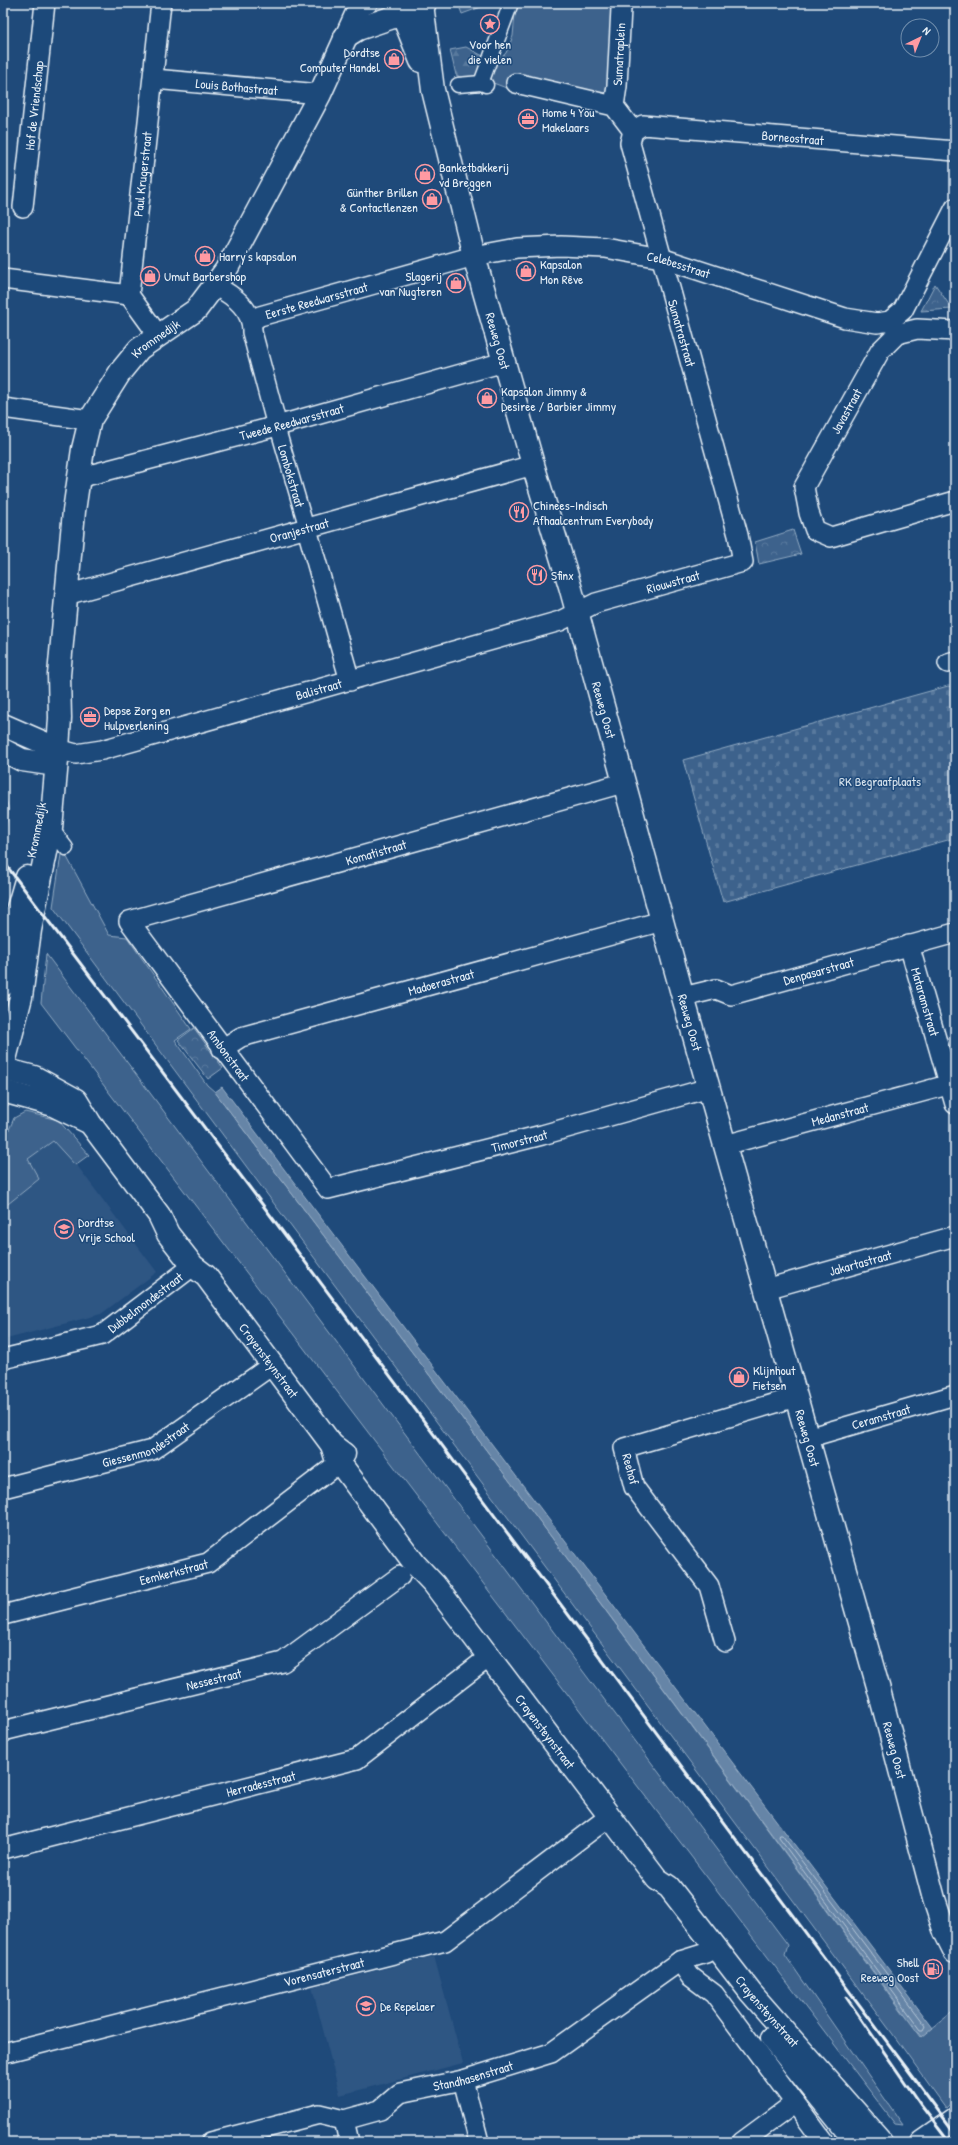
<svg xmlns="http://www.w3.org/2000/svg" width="958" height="2145" font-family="'Patrick Hand',sans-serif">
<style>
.built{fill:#2e5683}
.green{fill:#3c628c;stroke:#92aac2}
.forest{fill:url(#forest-firs);stroke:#92aac2}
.cemetery{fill:url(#cemetery-stones);stroke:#92aac2}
.park{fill:url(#park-crowns);stroke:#92aac2}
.water{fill:#6685a7;stroke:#9ab0c7}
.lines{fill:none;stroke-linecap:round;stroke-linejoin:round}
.shore{stroke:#b4c6d8;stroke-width:1}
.pedestrian-casing{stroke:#e8f1f8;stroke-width:17}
.minor-casing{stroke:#e8f1f8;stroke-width:22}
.tertiary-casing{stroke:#e8f1f8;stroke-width:25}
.secondary-casing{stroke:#e8f1f8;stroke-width:25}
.pedestrian{stroke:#1f4a7a;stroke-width:14}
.minor{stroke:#1f4a7a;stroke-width:19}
.tertiary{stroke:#1f4a7a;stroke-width:22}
.secondary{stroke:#1f4a7a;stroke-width:22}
.rail{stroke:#e8f1f8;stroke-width:3}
.labels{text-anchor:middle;stroke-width:3;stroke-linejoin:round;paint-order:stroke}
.poi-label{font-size:13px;fill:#e8f1f8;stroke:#1f4a7a;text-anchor:start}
.street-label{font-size:13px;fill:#e8f1f8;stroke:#1f4a7a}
.park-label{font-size:13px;fill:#d7e3ed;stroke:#1f4a7a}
</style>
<defs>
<pattern id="forest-firs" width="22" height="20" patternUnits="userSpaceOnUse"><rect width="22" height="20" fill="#3c628c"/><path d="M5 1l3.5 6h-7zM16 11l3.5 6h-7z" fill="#58799d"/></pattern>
<pattern id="cemetery-stones" width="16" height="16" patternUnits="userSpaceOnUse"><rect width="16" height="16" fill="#3c628c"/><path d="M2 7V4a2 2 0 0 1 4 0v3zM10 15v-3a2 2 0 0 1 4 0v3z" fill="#58799d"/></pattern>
<pattern id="park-crowns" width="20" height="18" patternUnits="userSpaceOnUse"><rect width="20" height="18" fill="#3c628c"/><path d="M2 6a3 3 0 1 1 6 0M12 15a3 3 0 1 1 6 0" fill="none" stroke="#58799d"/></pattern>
</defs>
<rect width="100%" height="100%" fill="#1f4a7a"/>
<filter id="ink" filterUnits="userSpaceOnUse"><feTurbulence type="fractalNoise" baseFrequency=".025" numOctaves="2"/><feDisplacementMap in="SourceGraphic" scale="8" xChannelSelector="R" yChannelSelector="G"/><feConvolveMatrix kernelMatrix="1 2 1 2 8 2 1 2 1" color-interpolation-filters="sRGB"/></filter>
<g filter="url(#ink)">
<path class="built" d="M55 1136 157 1272 101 1314 3 1340V1187L22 1158Z
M434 1956 463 2063 340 2095 312 1987Z"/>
<path class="green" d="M458 3H492L462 14Z
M519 3 613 4 610 90 604 96 515 75 509 89 488 81 494 64 506 53 513 36 515 14Z
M3 795C13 808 6 823 3 837Z
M62 848 109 935 127 937 191 1029 175 1040 207 1085 215 1092 518 1492 921 2037 955 2010V2099L946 2108 892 2033 53 907Z
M46 954 788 1945 785 1955 903 2125 895 2124 41 1003Z
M25 1112 58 1120 89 1155 75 1165 53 1141 28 1159 39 1179 3 1208V1144L14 1118Z"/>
<path class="forest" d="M466 47 483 56 486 66 476 79 466 80 456 75 450 50Z"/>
<path class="cemetery" d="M948 686 955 687V838L723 902 683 760Z"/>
<path class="park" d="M935 284 952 309 921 311Z
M793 530 801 554 759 564 755 542Z
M194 1028 223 1068 208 1079 178 1040Z"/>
<path class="water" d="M222 1087 933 2028 922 2037 518 1492 215 1092Z"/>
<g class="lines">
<path class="shore" d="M780 1835H782L926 2026 924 2030H921L779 1838Z"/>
<g class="pedestrian-casing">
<g id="pedestrian">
<path d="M481 83 511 3"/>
<path d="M458 85 481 83 486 85"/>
<path id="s1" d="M277 426 307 529"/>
<path d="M51 828 66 848"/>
</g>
</g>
<g class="minor-casing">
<g id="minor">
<path id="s2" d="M154 79 320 94"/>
<path d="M516 83 614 106 633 131"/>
<path id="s3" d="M614 106 617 86 621 8"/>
<path id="s4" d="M633 131 643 125 955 151"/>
<path id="s5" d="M23 207 45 3"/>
<path d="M3 279 129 295"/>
<path d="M215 286C233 295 253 310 252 332L277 426"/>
<path id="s6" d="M252 321 260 316 474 256 517 248 561 246 605 248 661 258 845 318 877 323 890 321 903 310 955 208"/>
<path d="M955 331 917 329 897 334 880 351 804 487 809 513 815 530 831 537 955 501"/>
<path id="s7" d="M158 335 129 295 161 3"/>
<path d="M3 408 90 420"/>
<path id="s8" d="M78 478 277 426 504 362"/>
<path d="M307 529 350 681"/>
<path id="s9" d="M66 595 533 465"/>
<path d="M948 663 955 661"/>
<path id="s10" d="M58 749 76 754 102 750 560 621 596 603 743 562 738 535 630 143 633 131"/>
<path id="s11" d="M623 783 129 921 328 1189 542 1135 709 1088"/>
<path id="s12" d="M909 945 955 1104"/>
<path id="s13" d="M683 997 716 989 731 995 955 933"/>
<path id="s14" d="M222 1049 241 1037 662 921"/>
<path id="s15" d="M725 1145 955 1083"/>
<path id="s16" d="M766 1289 955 1236"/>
<path id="s17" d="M3 1359 102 1335 193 1266"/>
<path id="s18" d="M807 1438 955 1395"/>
<path id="s19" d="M3 1488 152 1450 272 1365"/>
<path id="s20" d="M3 1615 208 1563 340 1462"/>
<path d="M725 1642 709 1586 634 1487 624 1448 796 1397"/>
<path id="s21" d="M3 1731 283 1662 400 1576"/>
<path id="s22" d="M3 1849 357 1759 489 1657"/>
<path d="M680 1961 690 1976 714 1994 824 2142"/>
<path id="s23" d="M3 2053 445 1941 610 1816"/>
<path d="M463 2080 479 2142"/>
<path d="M344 2120 349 2142"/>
<path id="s24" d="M211 2142 319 2114 344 2120 380 2110 400 2093 463 2080 551 2053 680 1961 706 1953 714 1947"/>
<path d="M742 2142 795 2103"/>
</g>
</g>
<g class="tertiary-casing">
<g id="tertiary">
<path id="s25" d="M422 4 433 90 474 256 534 468 570 586 683 997 879 1690 934 1899 945 1932 955 1952"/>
<path d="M345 37 358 29 402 14 421 61"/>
<path id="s26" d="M58 749 60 718 59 675 74 511 83 449 90 420 121 371 139 349 196 310 226 270 320 94 360 6 366 3"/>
<path d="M922 2142 955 2119"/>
</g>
</g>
<g class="secondary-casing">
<g id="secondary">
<path d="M398 3 402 14 425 3"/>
<path d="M3 725 58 749 51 828 30 930 21 997 3 1067"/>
<path d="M3 750 22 760 56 765"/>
<path d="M3 985 8 942 27 877"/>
<path id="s27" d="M3 1069 34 1077 76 1100 90 1123 159 1215 168 1234 193 1266 206 1276 332 1445 344 1454"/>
<path d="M3 1091 53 1105 86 1121"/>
<path id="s28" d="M332 1445 336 1458 415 1564 434 1584 657 1879 669 1887 751 1993 882 2142"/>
<path d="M772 2038 856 2142"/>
</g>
</g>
<use href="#pedestrian" class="pedestrian"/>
<use href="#minor" class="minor"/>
<use href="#tertiary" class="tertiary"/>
<use href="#secondary" class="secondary"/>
<path class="rail" d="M3 861 250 1188 955 2133
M846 1997 920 2104 949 2142"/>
</g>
</g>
<defs>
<g id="sight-ring" transform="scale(1)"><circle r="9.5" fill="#1f4a7a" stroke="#ff9aa2" stroke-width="1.5"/><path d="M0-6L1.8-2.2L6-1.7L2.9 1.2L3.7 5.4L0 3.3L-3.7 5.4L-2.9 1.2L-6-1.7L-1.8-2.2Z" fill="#ff9aa2"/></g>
<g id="shop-ring" transform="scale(1)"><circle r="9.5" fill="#1f4a7a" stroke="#ff9aa2" stroke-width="1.5"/><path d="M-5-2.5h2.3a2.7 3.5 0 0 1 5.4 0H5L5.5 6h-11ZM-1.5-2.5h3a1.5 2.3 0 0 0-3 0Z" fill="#ff9aa2"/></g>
<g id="office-ring" transform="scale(1)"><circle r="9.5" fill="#1f4a7a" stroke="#ff9aa2" stroke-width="1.5"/><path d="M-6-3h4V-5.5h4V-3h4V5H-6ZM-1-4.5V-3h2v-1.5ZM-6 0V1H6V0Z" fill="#ff9aa2"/></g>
<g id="restaurant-ring" transform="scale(1)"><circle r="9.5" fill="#1f4a7a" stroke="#ff9aa2" stroke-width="1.5"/><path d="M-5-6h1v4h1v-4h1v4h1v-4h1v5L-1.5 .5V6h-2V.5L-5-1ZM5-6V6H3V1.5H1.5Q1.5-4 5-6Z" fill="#ff9aa2"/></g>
<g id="school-ring" transform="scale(1)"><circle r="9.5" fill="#1f4a7a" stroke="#ff9aa2" stroke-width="1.5"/><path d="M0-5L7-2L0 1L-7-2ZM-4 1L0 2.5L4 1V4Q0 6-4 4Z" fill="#ff9aa2"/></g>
<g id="fuel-ring" transform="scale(1)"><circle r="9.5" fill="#1f4a7a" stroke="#ff9aa2" stroke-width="1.5"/><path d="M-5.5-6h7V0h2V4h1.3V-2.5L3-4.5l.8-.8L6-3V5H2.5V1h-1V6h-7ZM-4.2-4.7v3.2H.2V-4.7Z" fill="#ff9aa2"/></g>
</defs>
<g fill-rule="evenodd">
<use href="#sight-ring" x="490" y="24"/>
<use href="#shop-ring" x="394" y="59"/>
<use href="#office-ring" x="528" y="119"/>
<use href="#shop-ring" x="425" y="174"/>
<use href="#shop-ring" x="432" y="199"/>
<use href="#shop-ring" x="205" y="256"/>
<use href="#shop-ring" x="526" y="271"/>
<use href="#shop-ring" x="150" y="276"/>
<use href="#shop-ring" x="456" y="283"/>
<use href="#shop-ring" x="487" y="398"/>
<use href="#restaurant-ring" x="519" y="512"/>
<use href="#restaurant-ring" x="537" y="575"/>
<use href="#office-ring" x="90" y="717"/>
<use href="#school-ring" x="64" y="1229"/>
<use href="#shop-ring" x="739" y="1377"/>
<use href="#fuel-ring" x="933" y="1969"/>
<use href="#school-ring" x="366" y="2006"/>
</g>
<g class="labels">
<g class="poi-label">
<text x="490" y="49" text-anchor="middle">Voor hen<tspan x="490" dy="15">die vielen</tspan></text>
<text x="380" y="57" text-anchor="end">Dordtse<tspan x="380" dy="15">Computer Handel</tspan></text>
<text x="542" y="117">Home 4 You<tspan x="542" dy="15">Makelaars</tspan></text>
<text x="439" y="172">Banketbakkerij<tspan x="439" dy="15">vd Breggen</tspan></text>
<text x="418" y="197" text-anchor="end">Günther Brillen<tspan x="418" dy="15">&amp; Contactlenzen</tspan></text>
<text x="219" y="261">Harry's kapsalon</text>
<text x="540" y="269">Kapsalon<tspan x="540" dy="15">Mon Rêve</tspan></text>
<text x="164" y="281">Umut Barbershop</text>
<text x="442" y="281" text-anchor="end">Slagerij<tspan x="442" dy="15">van Nugteren</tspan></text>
<text x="501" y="396">Kapsalon Jimmy &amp;<tspan x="501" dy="15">Desiree / Barbier Jimmy</tspan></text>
<text x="533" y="510">Chinees-Indisch<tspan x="533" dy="15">Afhaalcentrum Everybody</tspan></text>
<text x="551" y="580">Sfinx</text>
<text x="104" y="715">Depse Zorg en<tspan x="104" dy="15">Hulpverlening</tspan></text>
<text x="78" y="1227">Dordtse<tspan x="78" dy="15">Vrije School</tspan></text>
<text x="753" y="1375">Klijnhout<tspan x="753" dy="15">Fietsen</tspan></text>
<text x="919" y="1967" text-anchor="end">Shell<tspan x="919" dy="15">Reeweg Oost</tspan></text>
<text x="380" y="2011">De Repelaer</text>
</g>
<g class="street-label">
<text dy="5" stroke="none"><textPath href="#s3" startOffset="52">Sumatraplein</textPath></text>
<text dy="5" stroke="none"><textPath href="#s2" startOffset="83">Louis Bothastraat</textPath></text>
<text dy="5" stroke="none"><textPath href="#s5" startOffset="102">Hof de Vriendschap</textPath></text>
<text dy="5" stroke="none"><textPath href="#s4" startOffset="162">Borneostraat</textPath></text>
<text dy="5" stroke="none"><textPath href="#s7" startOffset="171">Paul Krugerstraat</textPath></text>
<text dy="5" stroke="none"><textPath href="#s6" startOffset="439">Celebesstraat</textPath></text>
<text dy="5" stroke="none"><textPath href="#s6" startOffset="68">Eerste Reedwarsstraat</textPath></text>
<text transform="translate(682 333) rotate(74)" y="5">Sumatrastraat</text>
<text dy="5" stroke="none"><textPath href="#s26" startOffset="437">Krommedijk</textPath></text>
<text dy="5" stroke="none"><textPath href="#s25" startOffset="346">Reeweg Oost</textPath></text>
<text transform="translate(846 411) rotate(-61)" y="5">Javastraat</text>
<text dy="5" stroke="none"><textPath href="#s8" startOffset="221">Tweede Reedwarsstraat</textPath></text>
<text dy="5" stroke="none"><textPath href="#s1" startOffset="52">Lombokstraat</textPath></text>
<text dy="5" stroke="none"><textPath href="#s9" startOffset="242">Oranjestraat</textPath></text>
<text dy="5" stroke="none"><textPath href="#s10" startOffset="641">Riouwstraat</textPath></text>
<text dy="5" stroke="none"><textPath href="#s10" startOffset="270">Balistraat</textPath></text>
<text dy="5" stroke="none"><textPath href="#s25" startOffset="730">Reeweg Oost</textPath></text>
<text transform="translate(36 830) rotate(-79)" y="5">Krommedijk</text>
<text transform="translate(376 852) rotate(-16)" y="5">Komatistraat</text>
<text dy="5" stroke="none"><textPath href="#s13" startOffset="141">Denpasarstraat</textPath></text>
<text dy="5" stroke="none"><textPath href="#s14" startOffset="230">Madoerastraat</textPath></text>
<text dy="5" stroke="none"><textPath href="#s12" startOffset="59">Mataramstraat</textPath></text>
<text dy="5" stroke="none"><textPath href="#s25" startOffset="1054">Reeweg Oost</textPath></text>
<text dy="5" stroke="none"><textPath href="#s11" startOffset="680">Ambonstraat</textPath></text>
<text dy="5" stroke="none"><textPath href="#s15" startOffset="119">Medanstraat</textPath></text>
<text dy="5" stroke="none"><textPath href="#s11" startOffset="1044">Timorstraat</textPath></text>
<text dy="5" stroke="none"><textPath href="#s16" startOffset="98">Jakartastraat</textPath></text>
<text dy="5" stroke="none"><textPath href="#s17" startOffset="156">Dubbelmondestraat</textPath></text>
<text dy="5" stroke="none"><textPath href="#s27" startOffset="405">Crayensteynstraat</textPath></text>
<text dy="5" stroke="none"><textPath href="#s18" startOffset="77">Ceramstraat</textPath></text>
<text dy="5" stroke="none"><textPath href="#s25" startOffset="1486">Reeweg Oost</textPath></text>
<text dy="5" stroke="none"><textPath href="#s19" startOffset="150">Giessenmondestraat</textPath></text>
<text transform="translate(631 1469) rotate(75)" y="5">Reehof</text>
<text dy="5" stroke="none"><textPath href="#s20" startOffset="176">Eemkerkstraat</textPath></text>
<text dy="5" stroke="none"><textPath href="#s21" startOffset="217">Nessestraat</textPath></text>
<text dy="5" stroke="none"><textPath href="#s28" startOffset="358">Crayensteynstraat</textPath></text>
<text dy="5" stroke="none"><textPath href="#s25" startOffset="1810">Reeweg Oost</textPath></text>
<text dy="5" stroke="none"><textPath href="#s22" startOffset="266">Herradesstraat</textPath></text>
<text dy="5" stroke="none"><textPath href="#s23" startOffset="331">Vorensaterstraat</textPath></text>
<text dy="5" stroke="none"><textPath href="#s28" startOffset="716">Crayensteynstraat</textPath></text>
<text dy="5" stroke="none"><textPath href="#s24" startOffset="276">Standhasenstraat</textPath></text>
</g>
<g class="park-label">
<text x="880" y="786">RK Begraafplaats</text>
</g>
</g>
<rect width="958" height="2145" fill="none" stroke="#1f4a7a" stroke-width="16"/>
<rect x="8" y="8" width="942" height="2129" fill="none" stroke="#e8f1f8" stroke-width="1.5" filter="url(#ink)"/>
<g transform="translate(920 38) rotate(43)"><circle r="19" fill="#1f4a7a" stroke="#6f8dac"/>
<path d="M0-3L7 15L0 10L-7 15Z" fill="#ff9aa2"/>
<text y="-6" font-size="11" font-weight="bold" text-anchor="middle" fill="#e8f1f8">N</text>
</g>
</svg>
